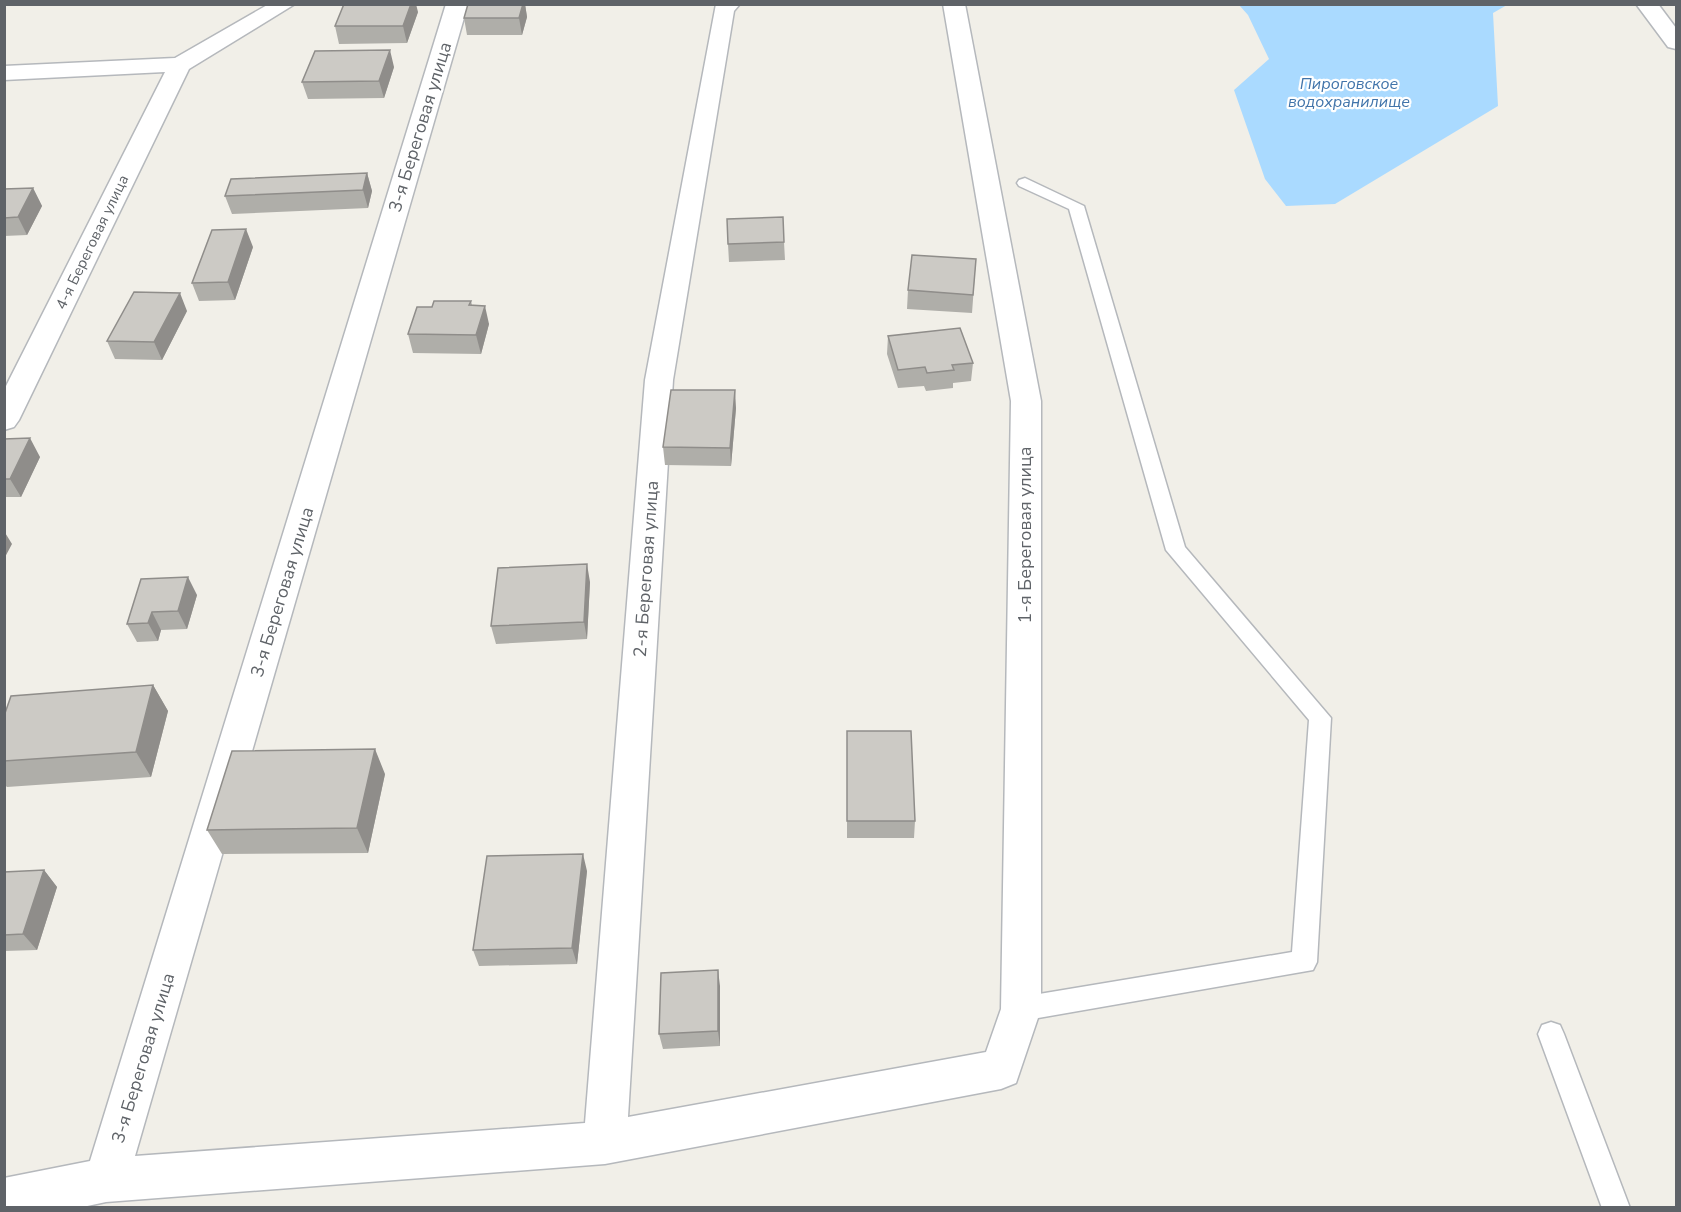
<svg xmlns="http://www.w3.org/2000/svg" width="1681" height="1212" font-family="'Nunito Sans',sans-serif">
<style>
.water{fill:#aadaff}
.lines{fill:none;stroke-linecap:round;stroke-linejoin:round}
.service-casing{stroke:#b5b8bc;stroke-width:3}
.minor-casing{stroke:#b5b8bc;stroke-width:3}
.service{fill:#fff;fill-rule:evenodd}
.minor{fill:#fff;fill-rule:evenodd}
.wall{fill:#afaea9}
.shaded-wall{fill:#8f8d8a}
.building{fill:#cccac5;stroke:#8f8d8a;stroke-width:1.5}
.labels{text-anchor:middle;stroke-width:4.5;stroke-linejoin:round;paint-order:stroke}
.far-street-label{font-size:15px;fill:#5f6368;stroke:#fff}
.far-water-label{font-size:16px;font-style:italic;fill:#4174aa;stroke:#fff}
.street-label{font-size:18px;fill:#5f6368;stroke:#fff}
</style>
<rect width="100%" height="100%" fill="#f1efe8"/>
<path class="water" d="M1239 5H1507L1493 13 1498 106 1335 204 1286 206 1265 179 1234 90 1269 59 1248 15Z"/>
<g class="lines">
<g class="service-casing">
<path id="service" d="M1025 178 1084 206 1185 547 1331 718 1317 962 1313 970 1021 1021 1012 1018 1008 1009 1012 1000 1021 997 1292 952 1309 720 1166 550 1069 209 1019 186 1017 183 1019 180Z
M1551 1022 1560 1025 1564 1034 1630 1208H1602L1538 1034 1542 1025Z"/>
</g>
<g class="minor-casing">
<path id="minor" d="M269 4H295L189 69 19 420 14 427 4 430V390L165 72 4 80V66L175 58Z
M446 4H468L135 1156 585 1123 645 380 716 4H740L734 11 673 380 628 1117 986 1052 1001 1009 1011 401 943 4H965L1041 401V1009L1016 1083 1001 1089 605 1164 106 1202 78 1208H4V1178L90 1161Z
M1636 4H1658L1676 28V49L1668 47Z"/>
</g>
<use href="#service" class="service"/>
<use href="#minor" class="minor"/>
</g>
<path class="wall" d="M468 4H525L527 17 522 35H467L464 18Z
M418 12 407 43 339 44 335 26Z
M394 67 384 98 308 99 302 82Z
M367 173 372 191 368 208 232 214 225 196Z
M33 188 42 206 27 235 4 236V189Z
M784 242 785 260 729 262 728 244Z
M253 247 235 300 199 301 192 283Z
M976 259 972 313 907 309 908 290Z
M471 301 472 305 489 324 481 354 413 353 408 334 432 307Z
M187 311 162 360 115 359 107 341Z
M888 336 973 363 971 381 953 383V388L926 391 924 386 898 388 887 354Z
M736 408 731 466 665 465 663 447Z
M4 439 40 457 21 497H4Z
M141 579 197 595 187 629 161 630 158 641 137 642 127 624Z
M590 582 587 639 496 644 491 626Z
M153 685 168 711 151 777 7 787 4 784V716Z
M847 731 915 821 914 838H847Z
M385 774 368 853 222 854 207 830Z
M44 870 57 887 37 950 4 951V872Z
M587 871 577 964 479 966 473 950Z
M720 986V1046L663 1049 659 1034Z"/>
<path class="shaded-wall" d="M411 4H416L418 12 407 43 403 26Z
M523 4H525L527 17 522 35 519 18Z
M390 50 394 67 384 98 379 81Z
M367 173 372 191 368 208 363 190Z
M33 188 42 206 27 235 18 217Z
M246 229 253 247 235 300 228 282Z
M180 293 187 311 162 360 154 342Z
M485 306 489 324 481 354 476 335Z
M735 390 736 408 731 466 730 448Z
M30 438 40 457 21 497 10 479Z
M4 531 12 544 4 559Z
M587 564 590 582 587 639 584 622Z
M188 577 197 595 187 629 178 611Z
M152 612 161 630 158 641 148 623Z
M153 685 168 711 151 777 136 752Z
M375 749 385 774 368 853 357 828Z
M583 854 587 871 577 964 572 948Z
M44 870 57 887 37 950 23 934Z
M718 970 720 986V1046L718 1031Z"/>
<path class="building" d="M344 4H411L403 26H335Z
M468 4H523L519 18H464Z
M390 50 379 81 302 82 315 51Z
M367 173 363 190 225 196 231 179Z
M33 188 18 217 4 218V189Z
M783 217 784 242 728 244 727 219Z
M246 229 228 282 192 283 212 230Z
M912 255 976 259 973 295 908 290Z
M134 292 180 293 154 342 107 341Z
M434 301H471L469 305 485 306 476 335 408 334 417 307H432Z
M960 328 973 363 952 365 954 370 927 373 925 367 898 370 888 336Z
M671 390H735L730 448 663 447Z
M30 438 10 479H4V439Z
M587 564 584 622 491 626 498 568Z
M188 577 178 611 152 612 148 623 127 624 141 579Z
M153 685 136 752 4 761V716L11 696Z
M847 731H911L915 821H847Z
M375 749 357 828 207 830 232 751Z
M583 854 572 948 473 950 487 856Z
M44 870 23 934 4 935V872Z
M718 970V1031L659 1034 661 973Z"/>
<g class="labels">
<g class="far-street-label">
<text transform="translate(92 242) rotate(-64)" y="5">4-я Береговая улица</text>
</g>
<g class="far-water-label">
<text x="1349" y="89">Пироговское<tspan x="1349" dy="18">водохранилище</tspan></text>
</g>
<g class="street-label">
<text transform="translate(420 127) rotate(-73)" y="6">3-я Береговая улица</text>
<text transform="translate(1025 535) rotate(-90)" y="6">1-я Береговая улица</text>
<text transform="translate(646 569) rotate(-86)" y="6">2-я Береговая улица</text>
<text transform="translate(282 592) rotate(-73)" y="6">3-я Береговая улица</text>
<text transform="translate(143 1058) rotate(-73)" y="6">3-я Береговая улица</text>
</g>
</g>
<rect width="1681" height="1212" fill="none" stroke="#5f6368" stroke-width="12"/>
</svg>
